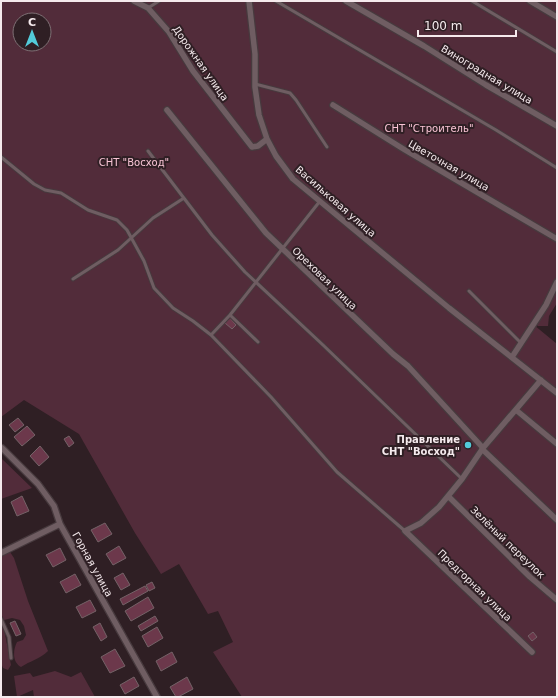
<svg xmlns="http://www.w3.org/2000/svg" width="558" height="698" font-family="'DejaVu Sans',sans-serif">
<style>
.green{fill:#522c3a;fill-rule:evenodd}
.building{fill:#6c384b;stroke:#746267}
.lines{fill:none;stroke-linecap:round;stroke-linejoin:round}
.service-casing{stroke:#473a3e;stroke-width:5}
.minor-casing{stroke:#473a3e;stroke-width:8}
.service{stroke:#6f5d62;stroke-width:3}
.minor{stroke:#6f5d62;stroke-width:5.5}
.poi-dot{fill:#52cbd9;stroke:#2f1f24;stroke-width:1.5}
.labels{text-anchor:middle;stroke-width:4;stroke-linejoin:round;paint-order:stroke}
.street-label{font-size:10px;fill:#f5eaed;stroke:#2f1f24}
.park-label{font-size:10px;fill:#f9c4d5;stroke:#2f1f24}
.poi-label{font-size:10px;font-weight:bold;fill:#f5eaed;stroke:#2f1f24;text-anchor:end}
</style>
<rect width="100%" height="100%" fill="#2f1f24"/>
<path class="green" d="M1 1H557V282L534 325 557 344V697H242L213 652 233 642 218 611 208 614 179 564 161 574 135 533 79 434 24 400 1 417ZM20 20H44V44H20Z
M557 286V303L549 316 548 326H538L536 324Z
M1 458 32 488 1 499Z
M10 552 14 558 28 601 48 651C40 659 30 661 21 667 12 662 13 650 17 642L23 640 26 635 24 626 20 620 12 618 4 620 1 614V556L4 554Z
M1 625 4 629 11 665 8 670 3 668 1 663Z
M55 671 71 677 81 672 95 697H34L33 690 17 697 14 676 30 673 33 677Z"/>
<path class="building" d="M230 318 236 325 232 329 225 323Z
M18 418 24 425 15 432 9 425Z
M27 426 35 435 22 446 14 437Z
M69 436 74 443 69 447 64 439Z
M40 446 49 457 39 466 30 456Z
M22 496 29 511 17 516 11 502Z
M105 523 112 534 98 542 91 530Z
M119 546 126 558 113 565 106 554Z
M60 548 66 560 53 567 46 555Z
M123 573 130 585 121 590 114 578Z
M75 574 81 585 66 593 60 582Z
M152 582 155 588 149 591 146 585Z
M145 586 148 591 123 605 120 599Z
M148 597 154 608 131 621 125 611Z
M90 600 96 611 82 618 76 607Z
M155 616 158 621 141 631 138 626Z
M15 621 21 634 16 636 10 623Z
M100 623 107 637 101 641 93 627Z
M157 627 163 638 148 647 142 636Z
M533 632 537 637 532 641 528 636Z
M115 649 125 666 110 673 101 657Z
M172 652 177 662 161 671 156 661Z
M134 677 139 686 125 694 120 685Z
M187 677 193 689 178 697H176L170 687Z"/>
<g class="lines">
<g class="service-casing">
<path id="service" d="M276 1 496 130 557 168
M472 1 557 52
M148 8 159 1
M255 84 290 93 296 100 327 147
M148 151 212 235 245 272 323 345 462 479
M1 157 34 184 45 190 61 193 88 210 117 220 127 230 144 261 154 288 173 308 193 321 211 335 271 397 337 472 405 531
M73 279 118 250 153 218 184 198
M469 291 521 343
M230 315 320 201
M211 335 230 315 258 342
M1 619 9 637 11 658"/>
</g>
<g class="minor-casing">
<path id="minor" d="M134 1 148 8 169 32 193 71 252 147 258 146 267 139
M249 1 255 54V87L259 115 267 139 276 156 293 179 449 308 557 393
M346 1 424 46 486 85 557 126
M530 1 557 17
M333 105 405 150 557 239
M167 110 266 233 393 354 408 366 483 448
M512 357 546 305 557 282
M516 410 557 444
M2 448 38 484 54 506 60 524 157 697
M482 449 557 520
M448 496 530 577 557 600
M1 553 60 524
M532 652 405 531 421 523 439 507 462 479 483 448 541 380"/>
</g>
<use href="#service" class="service"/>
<use href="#minor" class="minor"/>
</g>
<circle class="poi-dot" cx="468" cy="445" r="4"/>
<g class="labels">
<g class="street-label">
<text transform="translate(201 63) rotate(55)" y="4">Дорожная улица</text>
<text transform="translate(487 74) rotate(31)" y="4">Виноградная улица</text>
<text transform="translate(449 165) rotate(30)" y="4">Цветочная улица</text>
<text transform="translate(336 201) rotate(41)" y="4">Васильковая улица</text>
<text transform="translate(325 278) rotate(44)" y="4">Ореховая улица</text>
<text transform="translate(508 542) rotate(44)" y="4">Зелёный переулок</text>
<text transform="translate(93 564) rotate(61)" y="4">Горная улица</text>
<text transform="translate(475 585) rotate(44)" y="4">Предгорная улица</text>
</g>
<g class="park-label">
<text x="429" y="132">СНТ "Строитель"</text>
<text x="134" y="166">СНТ "Восход"</text>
</g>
<g class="poi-label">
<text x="460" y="443">Правление<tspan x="460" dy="12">СНТ "Восход"</tspan></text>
</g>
</g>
<rect width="558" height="698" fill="none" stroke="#f5eaed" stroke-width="4"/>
<g transform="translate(32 32)"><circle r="19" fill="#2f1f24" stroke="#7e7074"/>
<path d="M0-3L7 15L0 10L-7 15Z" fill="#52cbd9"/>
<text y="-6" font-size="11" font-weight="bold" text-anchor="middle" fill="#f5eaed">С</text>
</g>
<path d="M418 30v6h98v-6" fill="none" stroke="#f5eaed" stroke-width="2"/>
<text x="424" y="30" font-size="12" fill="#f5eaed" stroke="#2f1f24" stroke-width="3" paint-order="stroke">100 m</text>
</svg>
